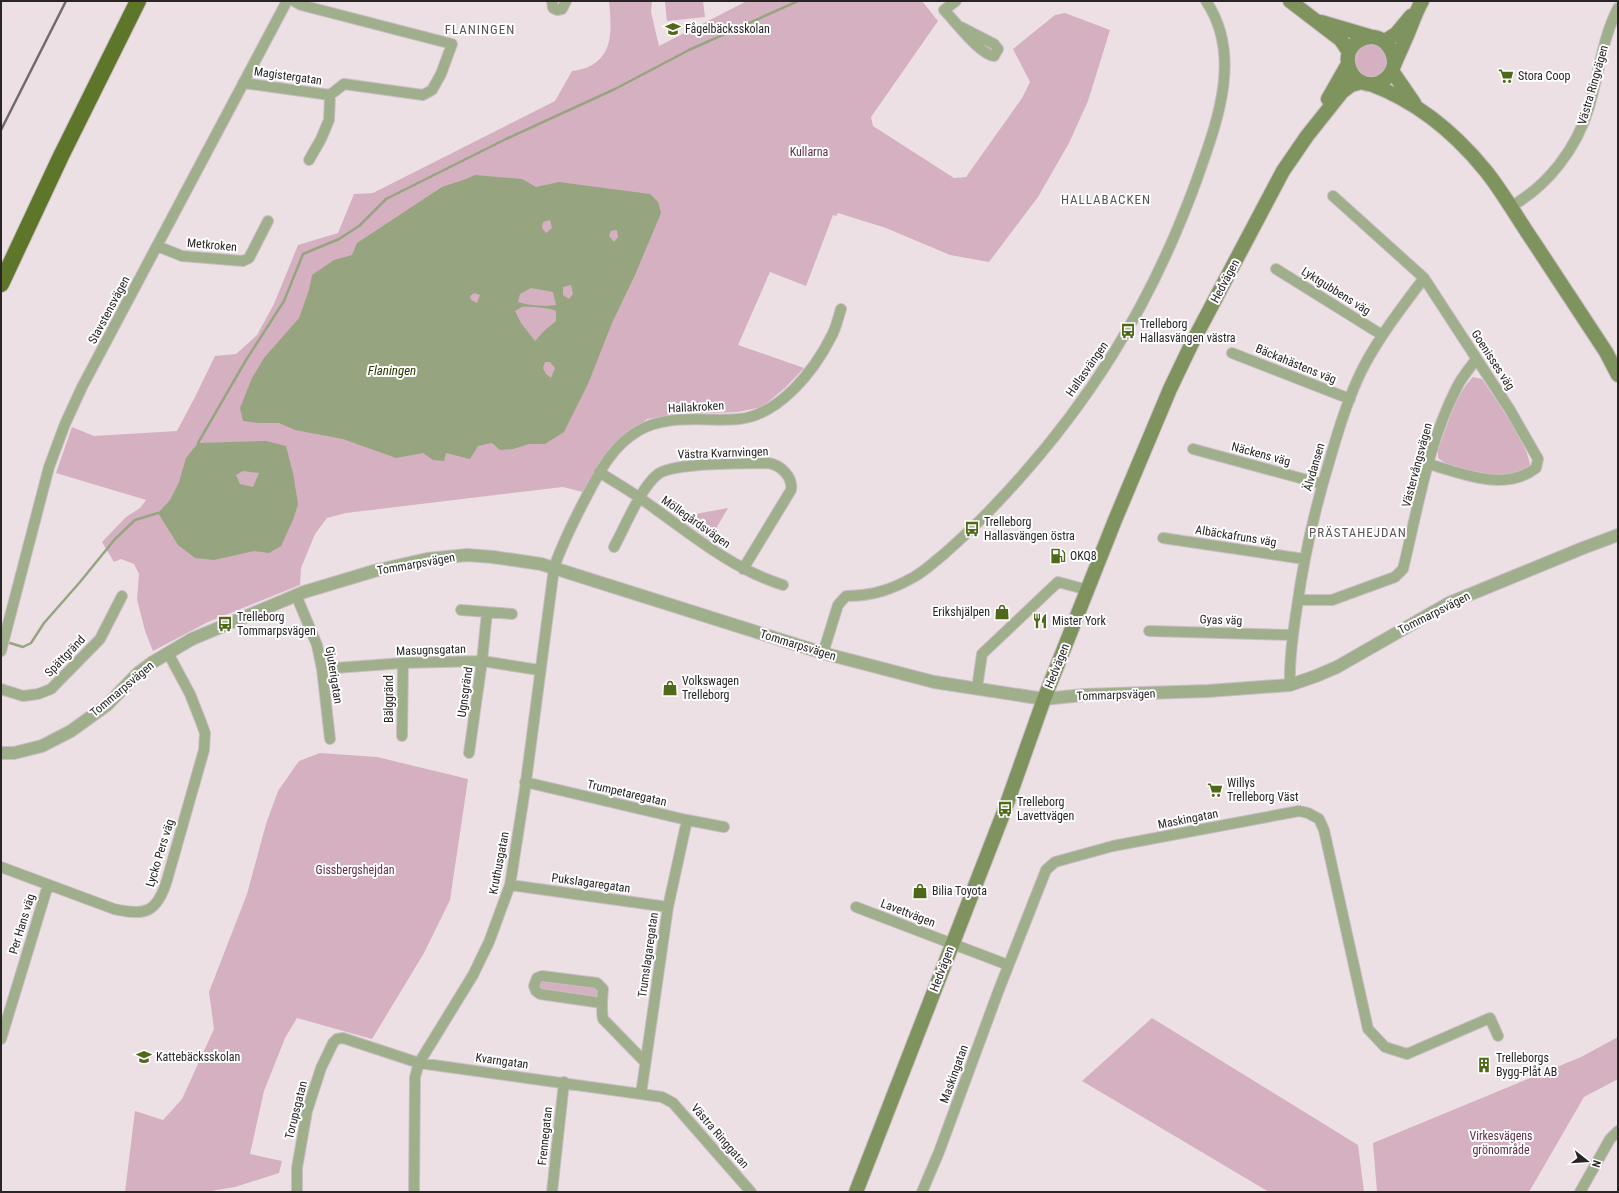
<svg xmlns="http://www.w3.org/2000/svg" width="1619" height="1193" font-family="'Roboto Condensed',sans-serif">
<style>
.green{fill:#d5b0c1}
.water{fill:#96a580;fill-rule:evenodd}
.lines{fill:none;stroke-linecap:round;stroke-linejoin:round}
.stream{stroke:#96a580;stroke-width:2.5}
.minor-casing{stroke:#c9bec3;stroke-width:12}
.tertiary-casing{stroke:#c9bec3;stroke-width:14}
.secondary-casing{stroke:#c9bec3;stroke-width:16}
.trunk-casing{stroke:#c9bec3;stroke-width:18}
.minor{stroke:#9fae8b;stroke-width:10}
.tertiary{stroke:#9fae8b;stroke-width:12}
.secondary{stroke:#7e935e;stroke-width:14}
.trunk{stroke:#5d762a;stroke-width:16}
.rail{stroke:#726a6d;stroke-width:2.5}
.labels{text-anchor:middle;stroke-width:4;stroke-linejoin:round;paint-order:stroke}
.poi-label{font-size:12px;fill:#292426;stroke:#fff;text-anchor:start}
.street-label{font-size:12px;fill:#292426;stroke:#fff}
.park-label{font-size:12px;fill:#612c48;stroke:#fff}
.neighbourhood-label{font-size:13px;letter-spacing:1px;fill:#5c5257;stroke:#fff}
.water-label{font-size:13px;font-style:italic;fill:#293a00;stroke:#fff}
</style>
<rect width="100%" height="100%" fill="#ece0e5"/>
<path class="green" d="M609 1H652L651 12 659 46 747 1H922L938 21 871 117 873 126 954 178 966 177 1022 98 1030 82 1013 49 1055 15 1065 13 1110 30 1088 101 1069 143 1038 197 989 262 950 255 886 228 838 213 836 216 833 215 806 286 770 272 738 345 804 368 786 387 762 407 738 412 681 414 647 419 611 446 583 492 563 487 346 513 327 518 315 534 301 568 300 585 208 622 153 651 145 631 137 599 139 574 134 564 121 559 114 562 102 542 126 517 140 508 146 500 56 473 72 427 94 436 177 431 195 397 215 356 236 354 257 335 274 304 298 245 338 233 354 194 373 193 555 101 572 71C578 70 585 69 590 66 615 53 611 25 609 1Z
M674 1H703L705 17 667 21 665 2Z
M1363 43 1381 44 1390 65 1377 79 1359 75 1352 57Z
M1473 377 1482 379C1496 400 1527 442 1530 465 1511 480 1489 475 1467 470 1456 467 1447 465 1438 458V450C1447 428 1455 394 1473 377Z
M728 508 710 539 679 517Z
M320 753 377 757 468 779 450 900 424 953 372 1039 297 1018 285 1038 264 1091 250 1154 282 1161 279 1173 235 1187 205 1192H125L135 1111 163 1120 182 1099 214 1029 209 992 247 894 266 824 278 791 299 761Z
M543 981 596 988 599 991V995L595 998 541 991 539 988 540 983Z
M1152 1018 1358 1145 1364 1192H1269L1082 1081Z
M1618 1037V1079L1584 1097 1529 1192H1377L1373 1143 1581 1057Z"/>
<path class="water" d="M475 175 522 179 536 187 559 182 650 194 658 202 661 213 635 275 612 323 588 384 564 432 545 444H529L513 449 500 450 492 443 478 446 470 459 446 453 444 461 433 460 423 453 396 458 343 439 295 430 279 423H259L243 421 240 408 252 378 264 358 299 318 309 290 312 275 334 260 352 255 357 243 442 187 466 179ZM550 220 552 228 546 233 542 228 543 222ZM617 230 618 237 614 242 609 236 611 231ZM571 285 573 294 569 299 563 295V287ZM531 288 553 292 556 305C547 307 526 305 518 302L520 294ZM474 293 480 295 477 303 471 300 470 296ZM522 307C529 306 551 308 556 311V321L545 330 535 341 521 323 515 311ZM545 362H550L555 368 551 378 546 374 543 368Z
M266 441 286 446 293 473 298 504 293 520 281 546 269 553 254 551 214 560 195 558 178 545 158 513 170 500 179 482 186 458 198 443ZM243 471 259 473 253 487 240 484 236 475Z"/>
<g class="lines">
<path class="stream" d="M198 443 246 360 284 301 303 254 339 239 359 226 386 199 506 139 615 89 689 50 798 1
M10 643 23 647 31 643 44 623 80 582 115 539 135 520 158 513"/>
<g class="minor-casing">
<path id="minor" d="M294 1 301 5 452 44 441 74 432 90 423 95 344 84 330 95 329 120 321 139 309 160
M552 1 553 8 557 10 562 9 566 1
M956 1 944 10C955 21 980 55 994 56L998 49 994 44 961 27
M243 83 330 95
M1333 196 1424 278 1510 410 1538 459 1536 468C1505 492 1463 474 1429 464
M1510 207C1548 186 1577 148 1589 107 1599 74 1602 39 1618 8
M157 246 182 256 243 261 249 258 268 221
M1276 269 1382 335
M1232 353 1350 399
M1193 449 1322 484
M599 472C613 481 627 489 640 498 686 530 729 568 783 585
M1163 538 1304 559
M614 547C625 527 641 487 658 474 675 462 744 464 768 463 781 465 793 477 791 490L743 569
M296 595 317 645 322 669 330 739
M1298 600H1332L1395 577 1403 569C1418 508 1428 443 1457 387 1462 377 1470 368 1476 359
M461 610 512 614
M1149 631 1292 635
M1 651 49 467 65 424 82 387 287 1
M823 653 838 605 846 596C872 596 891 590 914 577 925 571 934 562 944 554 961 539 977 524 993 507 1087 409 1151 306 1197 179 1217 122 1243 56 1206 1
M322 669 403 663 482 661 539 670
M1290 685C1289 659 1293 632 1297 607 1304 556 1315 508 1330 459 1339 428 1349 395 1364 366 1381 334 1403 306 1424 278
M977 688 982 654 1058 582 1088 590
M1 689 23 696 38 694 51 689 100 639 122 596
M402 736 403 663
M469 753 482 661 487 612
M525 782 687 820 724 827
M1 867 114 909C145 916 157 913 167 880L204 750 205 733 201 722 190 694 168 653
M510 885 668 907
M856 907 1008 965
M602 1003 540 994 536 991 534 986 537 978 542 976 597 983 603 989C602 999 601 1009 603 1019L645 1062
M1 1039 48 885
M641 1094 668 907 687 820
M297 1192V1168L307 1111 321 1068 333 1043 337 1039 343 1038 419 1063 662 1097 673 1103 751 1192
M414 1192 415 1077 419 1063 473 975 489 942 510 885 525 789 554 568C561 546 572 525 582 505 597 477 610 447 638 431 669 413 706 422 739 419 779 415 814 371 831 337 836 329 838 318 841 309
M552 1192 564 1082
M922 1192 939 1152 998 992 1046 870 1055 862 1113 846 1299 811 1308 813 1319 819 1324 830 1368 1029 1385 1047 1407 1054 1490 1018 1498 1036
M1580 1192 1610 1139 1618 1131"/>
</g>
<g class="tertiary-casing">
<path id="tertiary" d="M1 753H14L42 746 71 731 107 705 138 673 153 662 192 639 304 592 374 571 427 559 467 555 493 557 541 564 823 653 934 682 1044 699 1083 695 1208 691 1290 685 1316 676 1337 667 1449 603 1583 548 1618 535"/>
</g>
<g class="secondary-casing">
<path id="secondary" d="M1290 1 1341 40 1349 52
M1321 22 1372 37
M1385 41 1396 34 1411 16
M1394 64C1394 46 1379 30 1360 40 1335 53 1352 92 1379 83 1385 80 1391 75 1393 68 1396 59 1401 50 1405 40 1411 27 1415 13 1422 1
M1392 71 1414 103
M1370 84C1416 101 1454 132 1485 170 1503 192 1517 218 1533 241 1557 278 1582 315 1606 352L1618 375
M1328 99 1348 64
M856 1192 1005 809 1044 699 1115 520 1170 389 1192 343 1283 171 1307 136 1342 92 1351 85 1362 82"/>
</g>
<g class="trunk-casing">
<path id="trunk" d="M1 284 61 156 138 1"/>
</g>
<use href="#minor" class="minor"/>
<use href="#tertiary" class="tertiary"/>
<use href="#secondary" class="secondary"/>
<use href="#trunk" class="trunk"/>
<path class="rail" d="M1 130 66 1"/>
</g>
<defs>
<g id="school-bare" transform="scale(1.2)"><path d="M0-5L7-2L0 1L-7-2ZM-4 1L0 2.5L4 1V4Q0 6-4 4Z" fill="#4f6819" stroke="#fff" stroke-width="2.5" paint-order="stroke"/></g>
<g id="supermarket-bare" transform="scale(1.2)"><path d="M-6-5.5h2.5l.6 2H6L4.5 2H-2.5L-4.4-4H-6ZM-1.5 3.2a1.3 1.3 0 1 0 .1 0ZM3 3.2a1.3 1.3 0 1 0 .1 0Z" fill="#4f6819" stroke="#fff" stroke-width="2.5" paint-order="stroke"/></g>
<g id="bus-bare" transform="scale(1.2)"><path d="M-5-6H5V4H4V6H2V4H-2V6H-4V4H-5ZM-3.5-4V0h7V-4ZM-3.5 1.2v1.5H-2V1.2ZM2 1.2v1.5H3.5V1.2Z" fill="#4f6819" stroke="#fff" stroke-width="2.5" paint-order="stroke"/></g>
<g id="fuel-bare" transform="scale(1.2)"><path d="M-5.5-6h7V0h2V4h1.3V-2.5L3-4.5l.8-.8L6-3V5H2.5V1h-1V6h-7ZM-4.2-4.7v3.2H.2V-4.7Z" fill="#4f6819" stroke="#fff" stroke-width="2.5" paint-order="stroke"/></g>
<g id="shop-bare" transform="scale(1.2)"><path d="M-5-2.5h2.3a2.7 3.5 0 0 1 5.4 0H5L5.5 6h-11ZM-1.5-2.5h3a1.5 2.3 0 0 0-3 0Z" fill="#4f6819" stroke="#fff" stroke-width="2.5" paint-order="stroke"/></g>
<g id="restaurant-bare" transform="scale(1.2)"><path d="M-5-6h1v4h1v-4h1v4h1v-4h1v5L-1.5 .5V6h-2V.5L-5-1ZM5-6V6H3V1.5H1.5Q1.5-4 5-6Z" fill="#4f6819" stroke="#fff" stroke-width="2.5" paint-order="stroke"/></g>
<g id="building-bare" transform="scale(1.2)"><path d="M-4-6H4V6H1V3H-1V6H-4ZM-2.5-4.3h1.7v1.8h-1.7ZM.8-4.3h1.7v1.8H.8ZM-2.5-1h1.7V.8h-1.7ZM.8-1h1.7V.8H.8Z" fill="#4f6819" stroke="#fff" stroke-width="2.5" paint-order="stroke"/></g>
</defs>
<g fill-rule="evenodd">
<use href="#school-bare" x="673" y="29"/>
<use href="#supermarket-bare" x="1506" y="76"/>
<use href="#bus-bare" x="1128" y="331"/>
<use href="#bus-bare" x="972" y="529"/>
<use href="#fuel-bare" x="1058" y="556"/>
<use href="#shop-bare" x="1002" y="612"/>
<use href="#restaurant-bare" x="1040" y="621"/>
<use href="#bus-bare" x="225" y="624"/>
<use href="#shop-bare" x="670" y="688"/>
<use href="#supermarket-bare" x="1215" y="790"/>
<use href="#bus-bare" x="1005" y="809"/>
<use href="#shop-bare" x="920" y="891"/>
<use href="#school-bare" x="144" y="1057"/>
<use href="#building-bare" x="1484" y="1065"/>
</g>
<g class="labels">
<g class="poi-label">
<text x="685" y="33">Fågelbäcksskolan</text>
<text x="1518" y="80">Stora Coop</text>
<text x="1140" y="328">Trelleborg<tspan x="1140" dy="14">Hallasvängen västra</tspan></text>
<text x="984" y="526">Trelleborg<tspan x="984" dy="14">Hallasvängen östra</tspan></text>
<text x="1070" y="560">OKQ8</text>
<text x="990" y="616" text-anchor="end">Erikshjälpen</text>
<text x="237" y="621">Trelleborg<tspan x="237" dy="14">Tommarpsvägen</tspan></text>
<text x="1052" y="625">Mister York</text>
<text x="682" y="685">Volkswagen<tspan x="682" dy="14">Trelleborg</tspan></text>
<text x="1227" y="787">Willys<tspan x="1227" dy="14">Trelleborg Väst</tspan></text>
<text x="1017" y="806">Trelleborg<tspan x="1017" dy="14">Lavettvägen</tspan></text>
<text x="932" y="895">Bilia Toyota</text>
<text x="156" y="1061">Kattebäcksskolan</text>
<text x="1496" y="1062">Trelleborgs<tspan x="1496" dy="14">Bygg-Plåt AB</tspan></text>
</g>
<g class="street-label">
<text transform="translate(288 76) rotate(8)" y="4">Magistergatan</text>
<text transform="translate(1593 85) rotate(-74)" y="4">Västra Ringvägen</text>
<text transform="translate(212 245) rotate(5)" y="4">Metkroken</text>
<text transform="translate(1225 281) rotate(-62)" y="4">Hedvägen</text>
<text transform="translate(1336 291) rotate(32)" y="4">Lyktgubbens väg</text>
<text transform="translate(109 310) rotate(-62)" y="4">Stavstensvägen</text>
<text transform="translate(1493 360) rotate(57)" y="4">Goenisses väg</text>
<text transform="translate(1296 364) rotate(22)" y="4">Bäckahästens väg</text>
<text transform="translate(1087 369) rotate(-55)" y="4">Hallasvängen</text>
<text transform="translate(696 407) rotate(-3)" y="4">Hallakroken</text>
<text transform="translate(723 453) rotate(-2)" y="4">Västra Kvarnvingen</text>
<text transform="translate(1261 454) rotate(15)" y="4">Näckens väg</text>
<text transform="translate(1417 465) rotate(-75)" y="4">Västervångsvägen</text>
<text transform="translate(1314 467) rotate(-74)" y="4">Älvdansen</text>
<text transform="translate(696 522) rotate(35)" y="4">Möllegårdsvägen</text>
<text transform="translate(1236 536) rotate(9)" y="4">Albäckafruns väg</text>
<text transform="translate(416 564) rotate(-10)" y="4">Tommarpsvägen</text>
<text transform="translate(1434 613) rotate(-27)" y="4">Tommarpsvägen</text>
<text transform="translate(1221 620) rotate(2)" y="4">Gyas väg</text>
<text transform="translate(798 645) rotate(17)" y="4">Tommarpsvägen</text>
<text transform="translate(431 650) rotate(-2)" y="4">Masugnsgatan</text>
<text transform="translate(65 656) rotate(-46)" y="4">Spättgränd</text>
<text transform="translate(1057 666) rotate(-68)" y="4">Hedvägen</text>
<text transform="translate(334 675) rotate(81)" y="4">Gjuterigatan</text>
<text transform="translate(122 689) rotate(-40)" y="4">Tommarpsvägen</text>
<text transform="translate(465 692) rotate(-82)" y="4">Ugnsgränd</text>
<text transform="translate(1116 695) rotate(-2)" y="4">Tommarpsvägen</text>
<text transform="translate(389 699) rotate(-90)" y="4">Bälggränd</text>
<text transform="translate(627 793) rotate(13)" y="4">Trumpetaregatan</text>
<text transform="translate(1188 819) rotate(-11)" y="4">Maskingatan</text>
<text transform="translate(160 853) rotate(-73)" y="4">Lycko Pers väg</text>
<text transform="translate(499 863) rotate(-79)" y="4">Kruthusgatan</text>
<text transform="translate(591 883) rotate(8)" y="4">Pukslagaregatan</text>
<text transform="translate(908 913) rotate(21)" y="4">Lavettvägen</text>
<text transform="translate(22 924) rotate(-73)" y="4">Per Hans väg</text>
<text transform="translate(648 955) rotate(-82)" y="4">Trumslagaregatan</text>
<text transform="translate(942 969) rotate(-69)" y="4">Hedvägen</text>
<text transform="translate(502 1061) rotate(8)" y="4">Kvarngatan</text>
<text transform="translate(954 1074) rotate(-70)" y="4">Maskingatan</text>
<text transform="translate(296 1110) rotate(-76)" y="4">Torupsgatan</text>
<text transform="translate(545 1136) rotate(-84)" y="4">Frennegatan</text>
<text transform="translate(720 1136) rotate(49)" y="4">Västra Ringgatan</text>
</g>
<g class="park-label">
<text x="809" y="156">Kullarna</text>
<text x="355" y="874">Gissbergshejdan</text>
<text x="1501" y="1140">Virkesvägens<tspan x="1501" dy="14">grönområde</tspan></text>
</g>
<g class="neighbourhood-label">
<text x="480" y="34">FLANINGEN</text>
<text x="1106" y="204">HALLABACKEN</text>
<text x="1358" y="537">PRÄSTAHEJDAN</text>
</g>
<g class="water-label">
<text x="392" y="375">Flaningen</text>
</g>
</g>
<rect width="1619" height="1193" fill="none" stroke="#292426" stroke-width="4"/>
<g transform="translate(1587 1161) rotate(107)" stroke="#ffffff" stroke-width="3" paint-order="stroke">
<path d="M0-3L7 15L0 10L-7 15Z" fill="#292426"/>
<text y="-6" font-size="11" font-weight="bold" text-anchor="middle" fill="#292426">N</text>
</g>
</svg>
